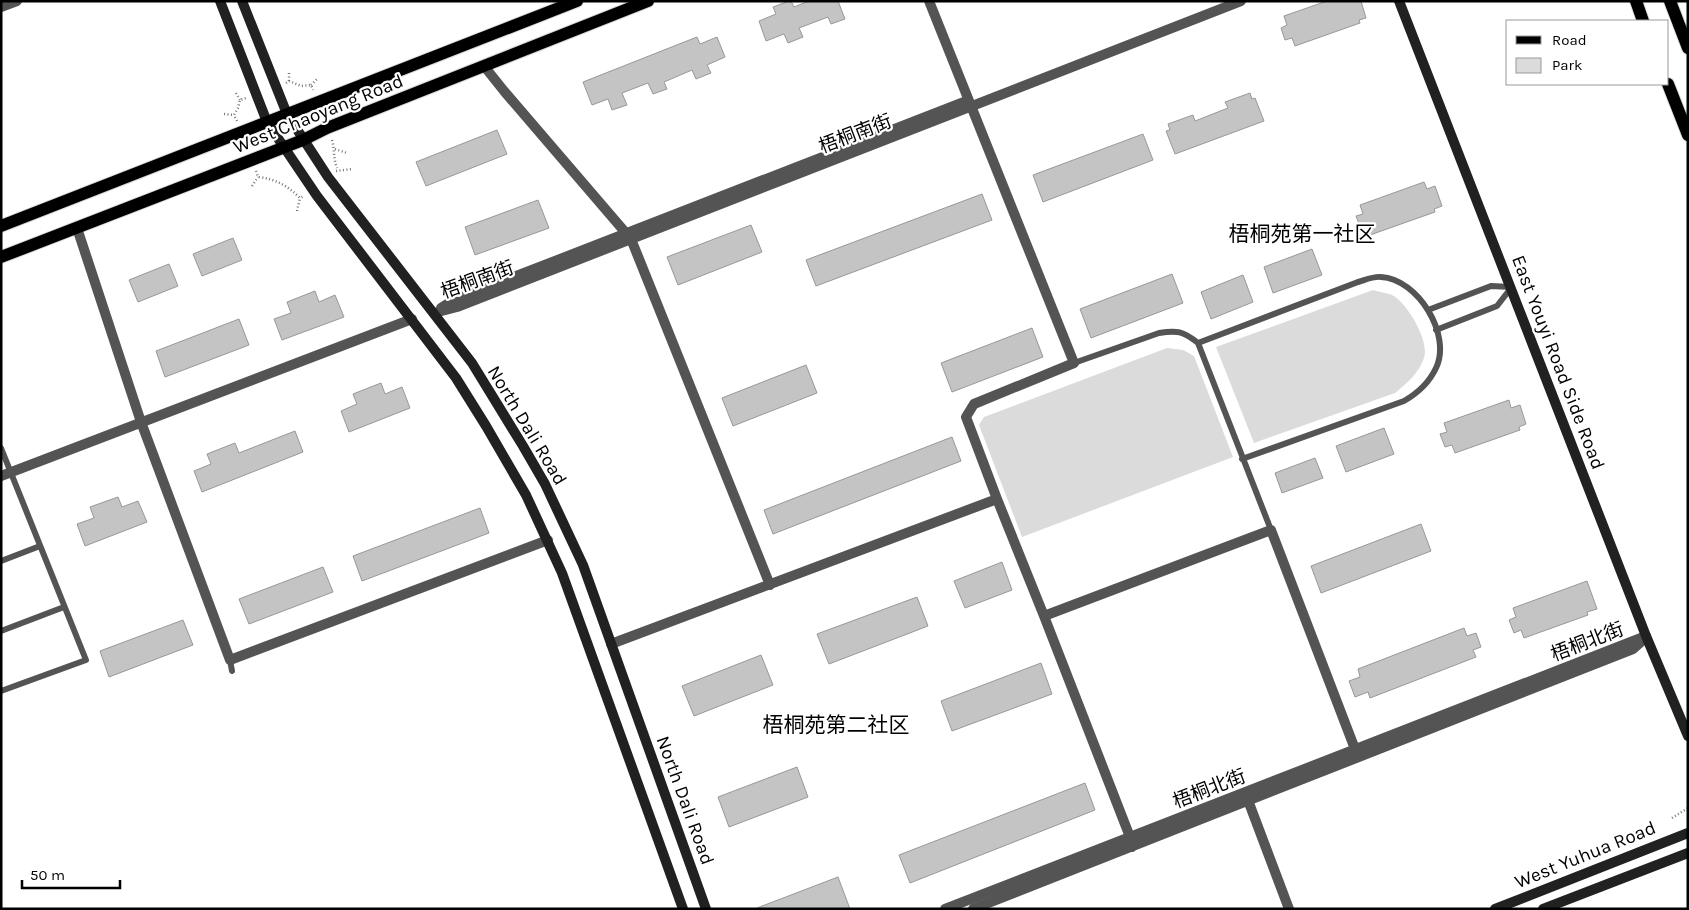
<svg xmlns="http://www.w3.org/2000/svg" width="1689" height="910" font-family="Karla,'Noto Sans SC',sans-serif">
<style>
.green{fill:#dbdbdb}
.building{fill:#c4c4c4;stroke:#989898}
.lines{fill:none;stroke-linecap:round;stroke-linejoin:round}
.primary-casing{stroke:#dbdbdb;stroke-width:14}
.path{stroke:#767676;stroke-width:2.5;stroke-dasharray:1 2.5;stroke-linecap:butt}
.lane{stroke:#545454;stroke-width:6}
.street{stroke:#545454;stroke-width:10}
.secondary{stroke:#212121;stroke-width:10}
.primary{stroke:#000;stroke-width:12}
.labels{text-anchor:middle;stroke-width:4.5;stroke-linejoin:round;paint-order:stroke}
.street-label{font-size:19px;fill:#000;stroke:#fff}
.quarter-label{font-size:21px;fill:#000;stroke:#fff}
</style>
<rect width="100%" height="100%" fill="#fff"/>
<path class="green" d="M1373 290C1379 292 1387 293 1392 295 1407 302 1430 342 1424 358 1419 373 1407 383 1395 393L1254 443 1216 347Z
M1167 348 1183 350 1194 356 1233 457 1022 537 979 425 984 417Z"/>
<path class="building" d="M789 1H791L794 7 809 1H838L845 19 831 24 828 17 799 28 803 37 788 43 784 34 766 41 759 21 776 14 773 7Z
M1327 1H1361L1366 18 1359 20 1360 23 1295 46 1292 38 1285 40 1281 28 1287 25 1284 16Z
M697 37 700 44 717 37 725 57 707 65 711 73 696 79 692 70 664 82 667 89 653 94 648 83 622 93 627 105 612 110 608 99 592 105 583 82Z
M1250 93 1252 99 1255 98 1264 121 1175 154 1166 131 1170 130 1168 124 1193 115 1195 121 1228 108 1225 102Z
M497 130 507 154 426 186 416 162Z
M1143 134 1153 160 1043 202 1033 175Z
M1424 182 1427 189 1435 186 1442 206 1434 209 1435 212 1370 235 1368 227 1361 229 1356 216 1363 214 1360 205Z
M982 194 992 220 816 286 806 260Z
M538 200 549 228 475 255 465 227Z
M751 225 762 252 678 285 667 257Z
M233 238 242 260 202 276 193 254Z
M1312 249 1322 275 1273 293 1264 267Z
M169 264 178 286 138 302 129 280Z
M1172 274 1183 303 1091 338 1080 309Z
M1243 275 1253 302 1211 319 1201 292Z
M315 291 319 302 335 295 344 317 282 340 274 319 291 313 287 302Z
M239 319 249 345 165 377 156 351Z
M1032 328 1043 357 952 392 941 363Z
M806 365 817 393 733 426 722 398Z
M381 383 385 394 402 387 410 408 349 432 341 411 357 404 353 394Z
M1509 400 1511 408 1520 405 1526 424 1519 427 1520 430 1455 453 1452 445 1445 447 1440 434 1447 432 1444 423Z
M1384 428 1394 454 1346 472 1336 446Z
M295 431 303 452 202 492 194 471 211 464 207 454 235 443 239 453Z
M952 437 961 461 773 534 764 510Z
M1315 458 1323 478 1282 493 1275 473Z
M118 497 122 507 138 501 147 522 85 546 77 524 94 518 90 507Z
M480 508 489 533 362 581 353 556Z
M1421 524 1431 551 1321 593 1311 566Z
M1002 562 1012 590 965 608 954 581Z
M323 567 333 592 249 624 239 599Z
M1587 581 1597 609 1587 612 1588 615 1524 638 1521 630 1514 633 1509 620 1516 617 1513 608Z
M917 597 928 626 829 664 817 634Z
M183 620 193 645 109 677 100 651Z
M1464 628 1467 636 1476 633 1481 647 1473 650 1476 657 1370 698 1368 692 1355 697 1349 681 1360 677 1358 669Z
M761 655 773 685 694 716 682 686Z
M1041 663 1052 694 952 731 941 701Z
M797 767 808 797 729 827 718 797Z
M1085 783 1095 810 910 883 899 855Z
M838 877 850 909H757V908Z"/>
<g class="lines">
<g class="primary-casing">
<path id="primary" d="M1636 1 1643 21
M1670 1 1688 48
M1668 84 1688 135
M1 226 577 1
M1 257 303 140 327 128 648 1"/>
</g>
<path class="path" d="M289 73V81
M286 83 289 81 301 86 311 85 313 90
M311 85 318 78
M236 93 240 100
M224 114 234 115
M237 121 234 115 238 108 240 100 246 98
M332 140C335 150 333 158 337 168
M335 149 347 153
M256 171 258 177C276 179 288 186 300 198L304 196
M336 171 352 169
M252 186 258 177
M297 211 300 198
M1672 818 1688 808"/>
<path class="lane" d="M1428 310 1491 286 1511 287
M1436 330 1497 306 1511 288
M1198 343 1358 282C1365 280 1374 276 1381 277 1418 279 1452 335 1436 368 1429 383 1418 393 1404 401L1242 459
M1074 363 1159 333C1177 330 1183 331 1198 343L1271 530
M1 448 86 660 1 691
M1 561 40 546
M1 631 64 607
M230 660 232 671"/>
<path class="street" d="M929 1 1074 363 974 404 966 417 997 499 1044 616 1130 837 1132 847
M1 7 17 1
M484 66 504 91 631 239 770 585
M77 228 141 422 230 660 548 540
M441 308 452 301 964 102
M434 313 457 307 1241 1
M1 476 412 319
M1044 616 1271 530 1355 749 1356 756
M611 644 997 499
M1246 795 1289 909
M945 909 1646 636
M973 909 1633 649 1642 641"/>
<path class="secondary" d="M220 1 267 122 317 196 456 378 486 426 526 495 562 573 683 909
M242 1 287 114 328 177 472 363 523 446 545 484 583 565 706 909
M1399 1 1646 636 1688 736
M1495 909 1688 833
M1543 909 1688 853"/>
<use href="#primary" class="primary"/>
</g>
<g class="labels">
<g class="street-label">
<text transform="translate(318 113) rotate(-22)" y="7">West Chaoyang Road</text>
<text transform="translate(855 133) rotate(-21)" y="7">梧桐南街</text>
<text transform="translate(477 279) rotate(-20)" y="7">梧桐南街</text>
<text transform="translate(1559 362) rotate(69)" y="7">East Youyi Road Side Road</text>
<text transform="translate(528 425) rotate(59)" y="7">North Dali Road</text>
<text transform="translate(1587 641) rotate(-21)" y="7">梧桐北街</text>
<text transform="translate(1209 788) rotate(-21)" y="7">梧桐北街</text>
<text transform="translate(686 800) rotate(70)" y="7">North Dali Road</text>
<text transform="translate(1585 854) rotate(-22)" y="7">West Yuhua Road</text>
</g>
<g class="quarter-label">
<text x="1302" y="241">梧桐苑第一社区</text>
<text x="836" y="732">梧桐苑第二社区</text>
</g>
</g>
<rect width="1689" height="910" fill="none" stroke="#000000" stroke-width="5"/>
<rect x="1506" y="20" width="162" height="65" fill="#ffffff" stroke="#999999"/>
<rect x="1516" y="36" width="25" height="8" fill="#000000" stroke="#999999"/>
<text x="1552" y="45" font-size="15" fill="#000000">Road</text>
<rect x="1516" y="58" width="25" height="15" fill="#dbdbdb" stroke="#999999"/>
<text x="1552" y="70" font-size="15" fill="#000000">Park</text>
<path d="M22 880v8h98v-8" fill="none" stroke="#000000" stroke-width="2.5"/>
<text x="30" y="880" font-size="15" fill="#000000" stroke="#ffffff" stroke-width="4" paint-order="stroke">50 m</text>
</svg>
